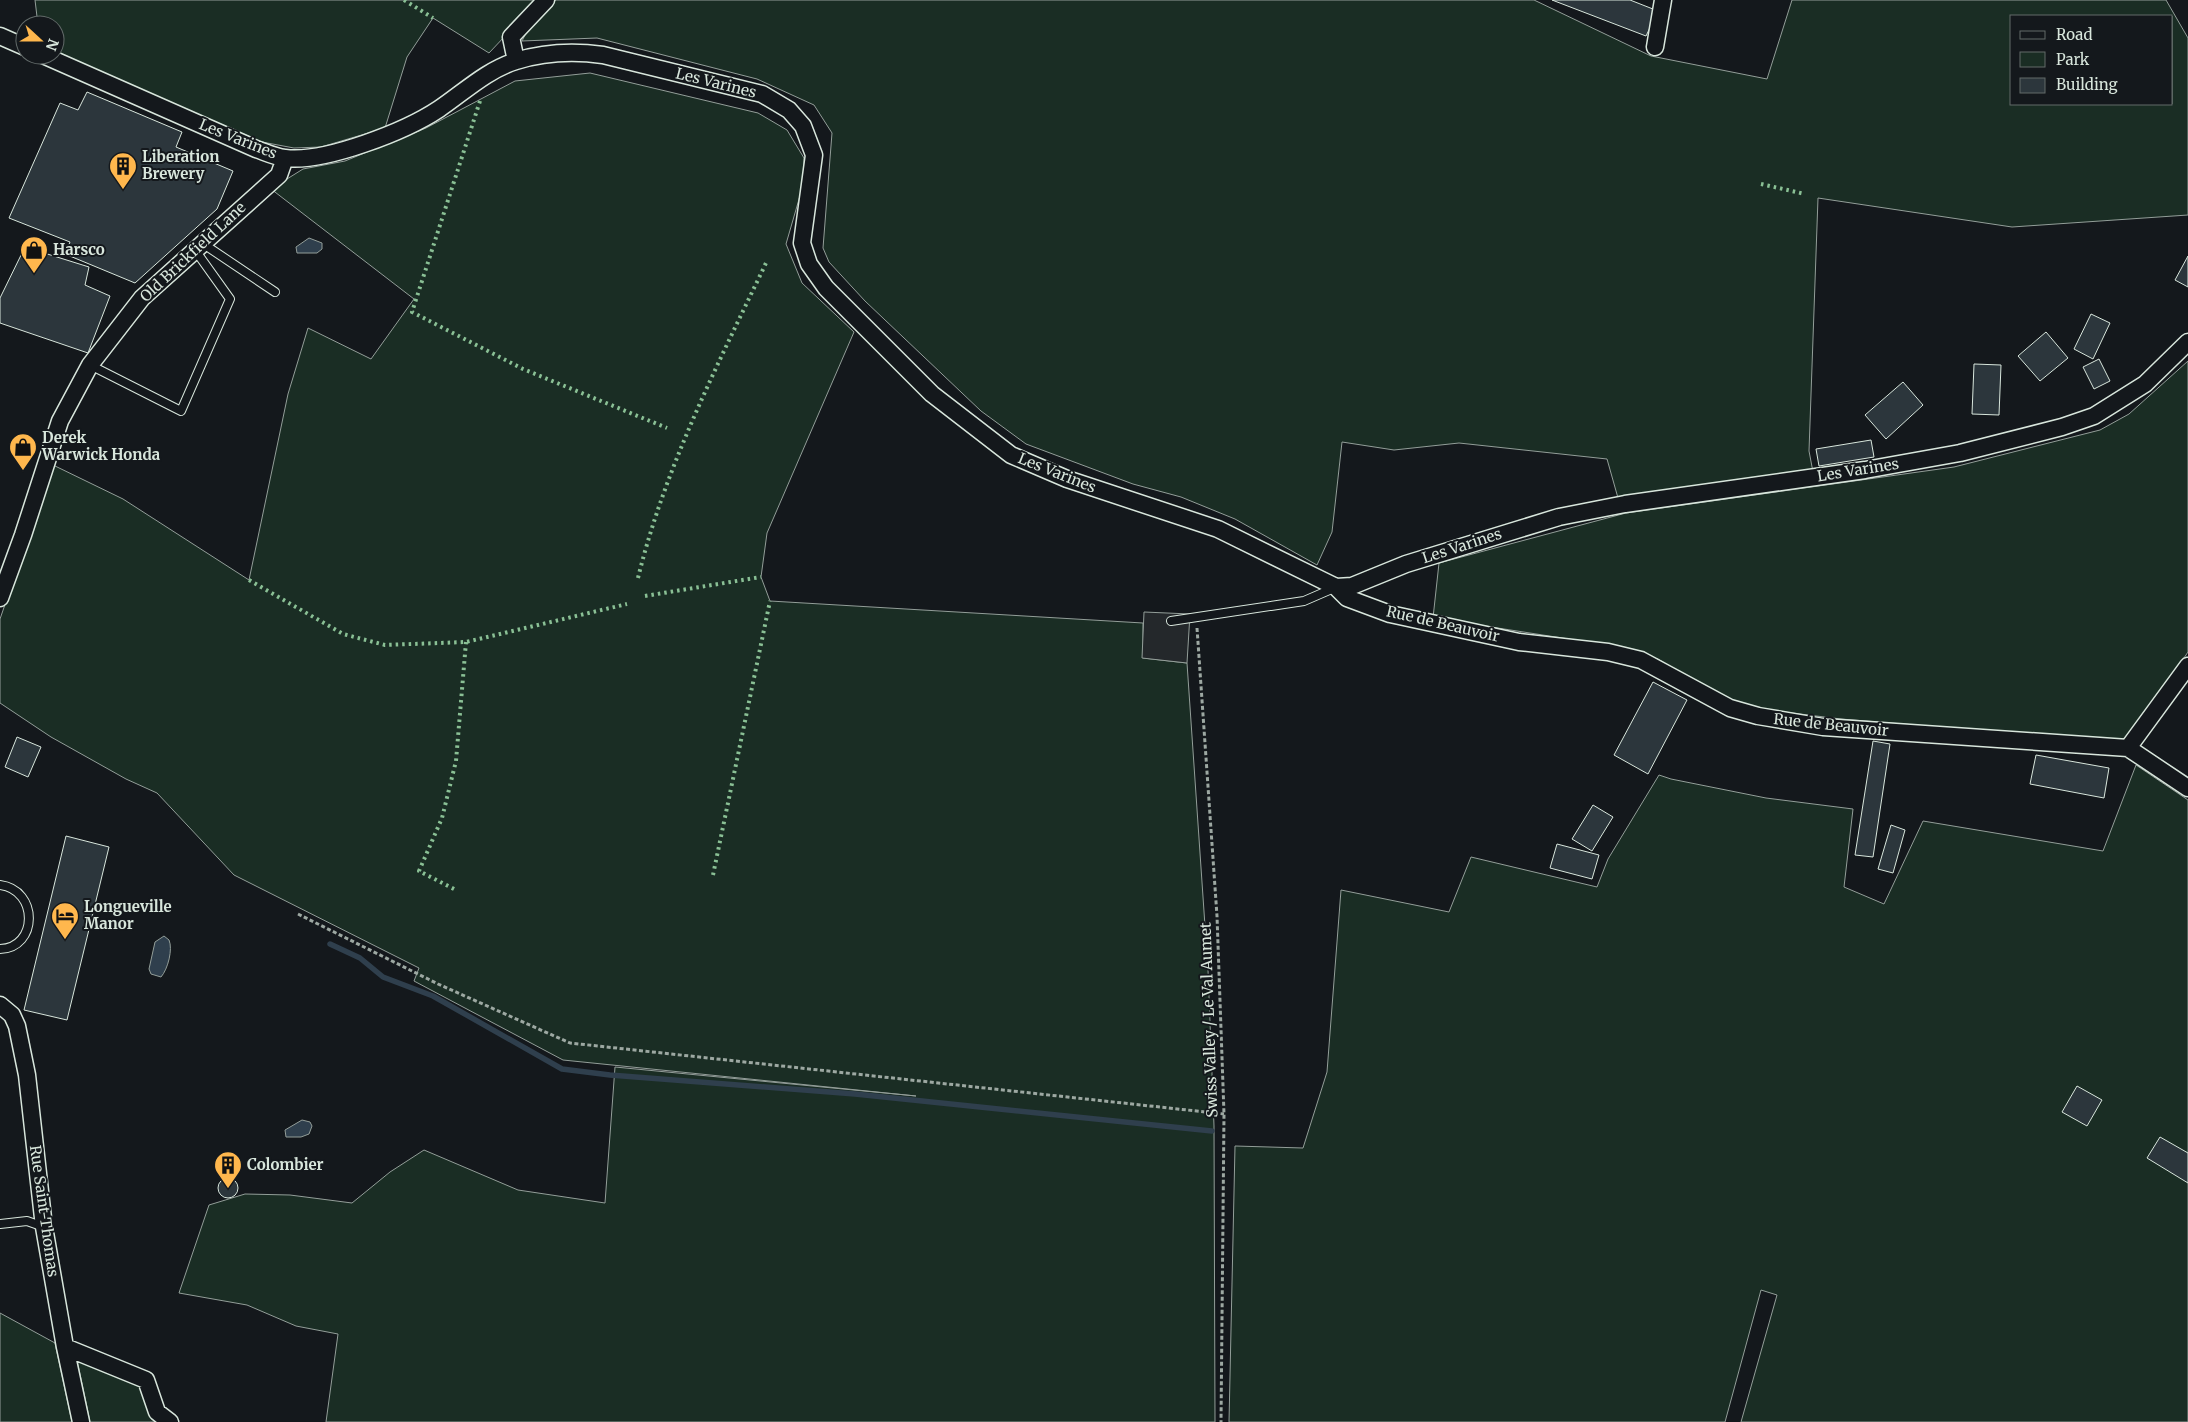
<svg xmlns="http://www.w3.org/2000/svg" width="2188" height="1422" font-family="Merriweather,serif">
<style>
.green{fill:#1a2d24;stroke:#939e99;fill-rule:evenodd}
.parking{fill:#24282b;stroke:#939e99}
.water{fill:#2f3f4d;stroke:#939e99}
.lines{fill:none;stroke-linecap:round;stroke-linejoin:round}
.stream{stroke:#2f3f4d;stroke-width:5.5}
.building{fill:#2c363c;stroke:#d8e6dc}
.service-casing{stroke:#d8e6dc;stroke-width:10}
.minor-casing{stroke:#d8e6dc;stroke-width:19}
.path{stroke:#9da8a2;stroke-width:3;stroke-dasharray:4 2.5;stroke-linecap:butt}
.service{stroke:#14181c;stroke-width:8}
.minor{stroke:#14181c;stroke-width:16}
.hedge{stroke:#8ac095;stroke-width:4;stroke-dasharray:2.5 4;stroke-linecap:butt}
.labels{text-anchor:middle;stroke-width:4;stroke-linejoin:round;paint-order:stroke}
.street-label{font-size:15px;fill:#d8e6dc;stroke:#14181c}
.poi-label{font-size:15px;font-weight:bold;fill:#d8e6dc;stroke:#14181c;text-anchor:start}
</style>
<rect width="100%" height="100%" fill="#14181c"/>
<path class="green" d="M35 0H539L489 53 433 18 407 57 385 128 321 147 294 148 262 142 55 52V25H38Z
M556 0H1534L1651 56 1767 79 1792 0H2166L2188 38V215L2012 227 1818 198 1809 451 1813 472 1618 498 1607 459 1459 443 1394 450 1342 442 1332 532 1317 565 1235 519 1181 497 1133 484 1026 444 981 411 865 301 829 262 823 248 832 133 814 105 757 79 597 38 522 41 528 29ZM2012 16H2172V104H2012Z
M590 73 758 113 787 130 804 158V182L786 244 802 283 854 332 767 533 761 577 770 601 1143 623V658L1187 663 1208 970 1214 1126 1215 1422H326L338 1334 296 1326 247 1305 179 1293 209 1205 245 1194 290 1195 352 1203 390 1172 424 1150 518 1190 605 1203 615 1067 916 1096 563 1060 414 981 419 968 234 875 157 793 126 779 51 737 0 703V619L53 465 123 499 249 580 288 394 308 328 371 359 414 299 271 189 303 169 345 161 426 128 515 81Z
M2188 361V652L2127 742 1841 719 1759 709 1714 694 1658 659 1614 646 1433 618 1439 563 1626 513 1954 467 2100 430 2129 414Z
M2136 765 2188 800V1422H1741L1777 1295 1761 1290 1725 1422H1229L1235 1146 1303 1148 1327 1072 1341 890 1449 912 1471 857 1597 887 1608 859 1659 775 1671 779 1766 798 1853 809 1844 887 1884 904 1923 821 2103 851Z
M0 1313 55 1343 72 1422H0Z
M76 1355 136 1379 151 1414 161 1422H90Z"/>
<path class="parking" d="M1144 612 1190 614 1187 663 1142 658Z"/>
<path class="water" d="M309 238 322 243V249L317 253H297L296 247Z
M164 936 169 940C173 949 168 969 161 977L151 974 149 969 155 942Z
M302 1120 310 1122 312 1126 309 1134 301 1137H286L285 1130Z"/>
<g class="lines">
<path class="stream" d="M330 944 360 958 383 977 433 996 562 1069 610 1075 855 1094 1212 1131"/>
</g>
<path class="building" d="M1552 0H1630L1658 11 1646 36Z
M87 92 182 132 176 147 233 171 217 209 135 283 65 254 70 242 9 218 60 103 78 110Z
M25 247 89 267 85 285 110 296 88 353 0 323V298Z
M2188 256V287L2175 280Z
M2091 314 2110 323 2093 359 2074 349Z
M2046 332 2068 358 2040 381 2018 356Z
M2099 359 2110 381 2094 389 2083 367Z
M1974 364 2001 365 1999 415 1972 414Z
M1903 382 1923 405 1886 439 1865 415Z
M1871 440 1874 457 1819 466 1816 449Z
M1653 682 1687 700 1648 774 1614 755Z
M17 737 41 747 28 777 5 767Z
M1873 741 1890 744 1873 857 1855 855Z
M2036 755 2109 768 2104 798 2030 784Z
M1593 805 1613 817 1592 851 1572 839Z
M1891 825 1905 830 1893 873 1878 869Z
M66 836 109 847 67 1020 24 1010Z
M1557 844 1599 855 1592 879 1550 868Z
M2077 1086 2102 1100 2087 1126 2062 1112Z
M2160 1137 2188 1153V1183L2147 1158Z
M218 1188a10 10 0 1 1 20 0a10 10 0 1 1-20 0Z"/>
<g class="lines">
<g class="service-casing">
<path id="service" d="M202 243 275 292
M90 365 181 411 230 299 195 250
M1171 621 1304 601 1334 588
M0 885C39 890 38 948 0 949
M0 1224 27 1221 44 1227"/>
</g>
<g class="minor-casing">
<path id="minor" d="M0 36 25 47
M1655 47 1663 0
M43 55 256 149C265 152 275 157 285 158 325 163 406 131 439 109 464 92 487 70 516 61 545 52 574 51 603 55L762 94 789 110 803 126 814 155 802 243 809 264 826 288 932 394 1011 455 1067 479 1218 529 1336 587 1352 586 1406 564 1559 517 1625 504 1865 470 1960 453 2062 427 2094 416 2145 384 2188 342
M516 61 511 37 546 0
M1336 587 1347 598 1390 614 1519 642 1608 652 1641 660 1730 708 1758 716 1823 727 2128 748 2188 788
M0 598 23 535 60 421 90 365 142 298 279 175 285 158
M2128 748 2188 666
M0 1005 12 1015 17 1026 27 1075 44 1227 65 1347 81 1422
M65 1347 146 1380 157 1412 170 1422"/>
</g>
<path class="path" d="M1197 628 1217 916 1224 1114 1221 1422
M298 914 438 984 570 1043 1224 1114"/>
<use href="#service" class="service"/>
<use href="#minor" class="minor"/>
<path class="hedge" d="M404 0 433 18
M480 101 412 312 523 369 667 428
M1761 184 1805 194
M638 578C665 467 717 366 766 263
M249 580 343 634 385 645 466 642 627 604
M645 596 761 577
M713 875 770 601
M454 889 419 871 442 818 456 761 466 642"/>
</g>
<defs>
<g id="building-pin" transform="scale(1.4375)"><path d="M0 17L-7.5 6A9.5 9.5 0 1 1 7.5 6Z" fill="#ffb74d" stroke="#14181c"/><path d="M-4-6H4V6H1V3H-1V6H-4ZM-2.5-4.3h1.7v1.8h-1.7ZM.8-4.3h1.7v1.8H.8ZM-2.5-1h1.7V.8h-1.7ZM.8-1h1.7V.8H.8Z" fill="#111"/></g>
<g id="shop-pin" transform="scale(1.4375)"><path d="M0 17L-7.5 6A9.5 9.5 0 1 1 7.5 6Z" fill="#ffb74d" stroke="#14181c"/><path d="M-5-2.5h2.3a2.7 3.5 0 0 1 5.4 0H5L5.5 6h-11ZM-1.5-2.5h3a1.5 2.3 0 0 0-3 0Z" fill="#111"/></g>
<g id="hotel-pin" transform="scale(1.4375)"><path d="M0 17L-7.5 6A9.5 9.5 0 1 1 7.5 6Z" fill="#ffb74d" stroke="#14181c"/><path d="M-6-4.5h1.5V1H6V5H4.5V3h-9V5H-6ZM-4 0a1.8 1.8 0 1 1 3.6 0ZM.5 0V-2.5h3Q6-2.5 6 0Z" fill="#111"/></g>
</defs>
<g fill-rule="evenodd">
<use href="#building-pin" x="123" y="166"/>
<use href="#shop-pin" x="34" y="250"/>
<use href="#shop-pin" x="23" y="447"/>
<use href="#hotel-pin" x="65" y="916"/>
<use href="#building-pin" x="228" y="1165"/>
</g>
<g class="labels">
<g class="street-label">
<text transform="translate(716 83) rotate(14)" y="5">Les Varines</text>
<text transform="translate(238 139) rotate(22)" y="5">Les Varines</text>
<text transform="translate(193 252) rotate(-43)" y="5">Old Brickfield Lane</text>
<text transform="translate(1858 470) rotate(-9)" y="5">Les Varines</text>
<text transform="translate(1057 473) rotate(22)" y="5">Les Varines</text>
<text transform="translate(1462 546) rotate(-18)" y="5">Les Varines</text>
<text transform="translate(1443 624) rotate(13)" y="5">Rue de Beauvoir</text>
<text transform="translate(1831 725) rotate(6)" y="5">Rue de Beauvoir</text>
<text transform="translate(1209 1020) rotate(-92)" y="5">Swiss Valley / Le Val Aumet</text>
<text transform="translate(44 1211) rotate(82)" y="5">Rue Saint-Thomas</text>
</g>
<g class="poi-label">
<text x="142" y="162">Liberation<tspan x="142" dy="17">Brewery</tspan></text>
<text x="53" y="255">Harsco</text>
<text x="42" y="443">Derek<tspan x="42" dy="17">Warwick Honda</tspan></text>
<text x="84" y="912">Longueville<tspan x="84" dy="17">Manor</tspan></text>
<text x="247" y="1170">Colombier</text>
</g>
</g>
<rect x="2010" y="15" width="162" height="90" fill="#14181c" stroke="#626a69"/>
<rect x="2020" y="31" width="25" height="8" fill="#14181c" stroke="#626a69"/>
<text x="2056" y="40" font-size="15" fill="#d8e6dc">Road</text>
<rect x="2020" y="52" width="25" height="15" fill="#1a2d24" stroke="#626a69"/>
<text x="2056" y="65" font-size="15" fill="#d8e6dc">Park</text>
<rect x="2020" y="78" width="25" height="15" fill="#2c363c" stroke="#626a69"/>
<text x="2056" y="90" font-size="15" fill="#d8e6dc">Building</text>
<g transform="translate(40 40) rotate(111)"><circle r="24" fill="#14181c" stroke="#626a69"/>
<path d="M0-4L9 19L0 12L-9 19Z" fill="#ffb74d"/>
<text y="-8" font-size="14" font-weight="bold" text-anchor="middle" fill="#d8e6dc">N</text>
</g>
</svg>
